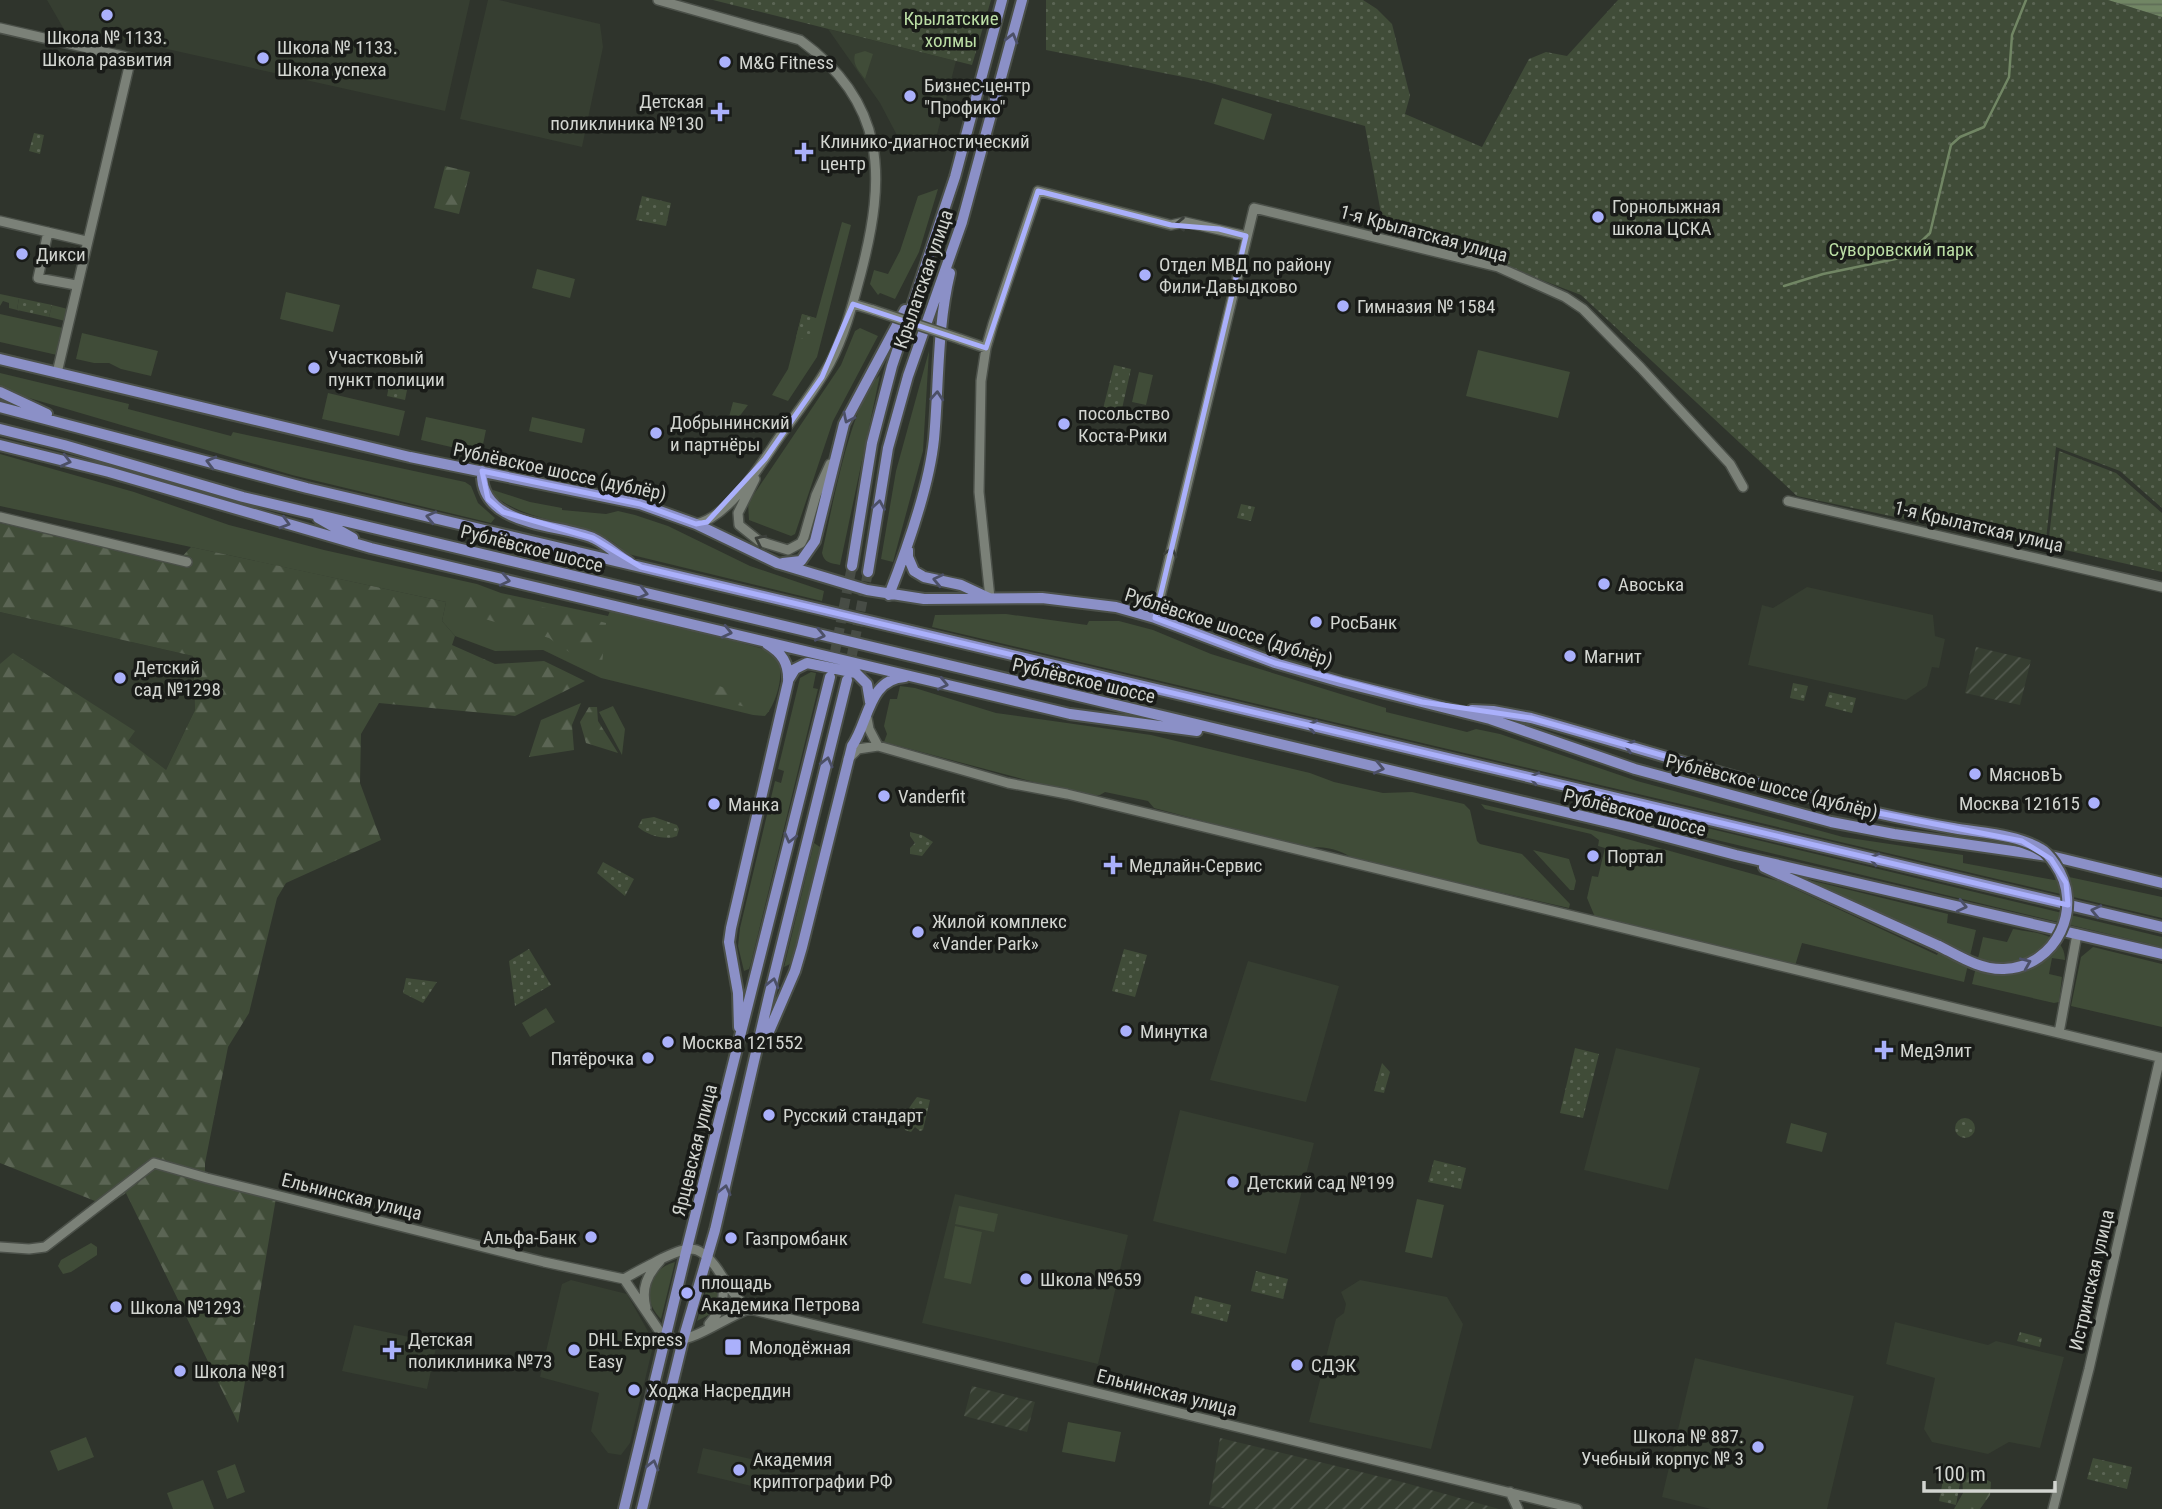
<svg xmlns="http://www.w3.org/2000/svg" width="2162" height="1509" font-family="'Roboto Condensed',sans-serif">
<style>
.built{fill:#363e31}
.industrial{fill:url(#industrial-furrows)}
.grass{fill:#404c38}
.forest{fill:url(#forest-firs)}
.park{fill:url(#park-dots)}
.water{fill:url(#water-rules)}
.lines{fill:none;stroke-linecap:round;stroke-linejoin:round}
.stream{stroke:#718664;stroke-width:2.5}
.major-tunnel{stroke:#474c45;stroke-width:10;stroke-dasharray:10 5;stroke-linecap:butt}
.minor-casing{stroke:#4b5049;stroke-width:12}
.major-casing{stroke:#4b5049;stroke-width:14}
.minor{stroke:#7b8178;stroke-width:9}
.major{stroke:#8b90c7;stroke-width:10}
.minor-bridge-casing{stroke:#4b5049;stroke-width:12;stroke-linecap:butt}
.major-bridge-casing{stroke:#4b5049;stroke-width:14;stroke-linecap:butt}
.minor-bridge{stroke:#7b8178;stroke-width:9}
.major-bridge{stroke:#8b90c7;stroke-width:10}
.oneway{stroke:#4c5067}
.oneway2{stroke:#3b3f3a}
.marked{fill:none;stroke:#aab0fb;stroke-width:5;stroke-linejoin:round}
.poi-dot{fill:#aab0fb;stroke:#191b18;stroke-width:2.5}
.labels{text-anchor:middle;stroke-width:7;stroke-linejoin:round;paint-order:stroke}
.park-label{font-size:19px;fill:#bbdea5;stroke:#191b18}
.poi-label{font-size:19px;fill:#d2d5d0;stroke:#191b18;text-anchor:start}
.street-label{font-size:19px;fill:#d2d5d0;stroke:#191b18}
</style>
<defs>
<pattern id="industrial-furrows" width="10" height="10" patternUnits="userSpaceOnUse" patternTransform="scale(1.75)"><rect width="10" height="10" fill="#363e31"/><path d="M-1 1l2-2M0 10L10 0M9 11l2-2" fill="none" stroke="#52594e"/></pattern>
<pattern id="forest-firs" width="22" height="20" patternUnits="userSpaceOnUse" patternTransform="scale(1.75)"><rect width="22" height="20" fill="#404c38"/><path d="M5 1l3.5 6h-7zM16 11l3.5 6h-7z" fill="#5b6554"/></pattern>
<pattern id="park-dots" width="8" height="8" patternUnits="userSpaceOnUse" patternTransform="scale(1.75)"><rect width="8" height="8" fill="#404c38"/><path d="M2 2h.1M6 6h.1" fill="none" stroke="#5b6554" stroke-width="1.8" stroke-linecap="round"/></pattern>
<pattern id="water-rules" width="6" height="5" patternUnits="userSpaceOnUse" patternTransform="scale(1.75)"><rect width="6" height="5" fill="#718664"/><path d="M0 2.5h6" fill="none" stroke="#606e57"/></pattern>
</defs>
<rect width="100%" height="100%" fill="#2f342c"/>
<path class="built" d="M47 0H470L445 111 113 37 104 41 65 31Z
M488 0H499L600 24 603 47 582 147 460 119Z
M828 29 956 61 934 146 899 139 880 103Z
M1807 587 1933 615 1935 636 1945 639 1939 668 1932 667 1927 686 1906 700 1748 665 1762 605 1773 608Z
M0 612 193 656 195 710 166 770 0 764Z
M1248 961 1339 986 1306 1102 1210 1080Z
M1616 1048 1700 1068 1668 1190 1584 1170Z
M1180 1110 1314 1143 1286 1254 1153 1221Z
M955 1194 1128 1235 1098 1364 922 1323Z
M571 1280 627 1294 654 1342 630 1443 621 1455 608 1453 591 1431 599 1393 540 1377 562 1284Z
M1360 1280 1447 1297 1463 1324 1431 1449 1309 1422 1336 1319 1344 1313 1346 1304 1341 1292Z
M1895 1322 1988 1345 1996 1341 2064 1357 2040 1448 2009 1442 1988 1454 1932 1442 1924 1429 1935 1378 1886 1364Z
M354 1325 437 1343 427 1389 342 1371Z
M1695 1358 1854 1396 1827 1509H1711L1662 1497Z
M703 1448 782 1466 776 1492 697 1473Z"/>
<path class="industrial" d="M1976 647 2031 660 2020 705 1965 693Z
M972 1386 1035 1402 1027 1432 964 1416Z
M1220 1438 1402 1482 1499 1509H1227L1209 1505Z"/>
<path class="grass" d="M865 51 873 54 865 79C859 71 852 64 855 54Z
M1222 98 1272 114 1264 140 1214 124Z
M938 189 919 252 895 299 880 293 878 295 870 284 874 270 888 274 900 251 918 196Z
M842 222 851 225 817 357 788 401 772 395 788 369 802 314 816 318Z
M537 269 575 279 570 298 532 288Z
M286 292 340 305 333 332 280 319Z
M0 294 19 298 17 310 9 308V303L3 301 0 306Z
M52 305 68 309 65 321 49 317Z
M0 314 63 328 57 355 0 342Z
M860 328 878 336 833 421 795 534 791 536 749 520 748 503 841 365 855 331Z
M82 333 158 351 151 376 121 369 109 363H94L76 359Z
M1478 350 1570 372 1558 418 1466 396Z
M929 351 923 451 893 562 881 559 896 471Z
M1139 372 1153 375 1146 405 1132 402Z
M0 373 129 404 128 409 231 436 233 432 465 482 471 486 478 503 495 518 491 523 292 475 12 393 0 388Z
M880 375 840 565C831 563 824 563 822 553 831 514 851 399 880 375Z
M328 393 405 411 399 436 322 419Z
M733 402 748 405 733 425 727 424Z
M426 417 486 430 481 454 421 440Z
M532 417 585 429 582 443 529 431Z
M0 454 134 492 229 525 324 550 477 584 501 593 608 616 611 608 768 650C773 654 776 657 779 663 784 677 775 706 765 716L753 715 601 678 543 650 495 651 455 636 442 621 446 602 0 506Z
M493 490 530 502 562 508V510L606 514 618 511 635 515 668 526 750 566 824 591 822 601 628 554C621 548 614 542 606 538 569 519 531 523 494 496Z
M1006 614 1087 625 1089 621H1119L1153 630 1211 654 1386 708V712L1467 732 1476 729 1500 734 1637 781 1843 837 1963 855V863L2054 880 2069 877 2162 897V918L932 627 935 615Z
M811 672 816 673 813 688 818 689 751 963 749 969 744 971 738 946 740 928 775 781 781 783 784 771 778 769 800 678Z
M900 686 915 688 996 713 1151 735 1310 773 1334 782 1383 793 1412 792 1464 804 1470 810 1477 841 1480 844 1522 854 1570 904 1569 908 1353 859C1344 851 1320 844 1309 849L1154 808 1148 801 1105 792 1100 795H1082L884 742 887 734 884 726 890 699H897Z
M613 706 625 729 622 755 599 712Z
M1481 804 1609 834 1778 881 1937 955 1943 942 1809 882V880L1948 914 1947 923 1976 930 1964 982 1802 943 1794 969 1595 917 1587 898 1592 876 1598 877 1605 848 1598 846 1599 840 1591 834 1485 809Z
M1628 809 2162 937V947L1625 818Z
M814 843 820 847 792 963 784 967Z
M1533 850 1569 859 1576 881 1574 890H1570Z
M2013 929C2034 933 2065 933 2065 960L2052 958 2049 974 2062 977 2059 1002 2054 1003 1972 984 1983 937 2007 942Z
M2093 947 2162 964V1027L2071 1006 2081 957Z
M546 1008 555 1022 530 1037 522 1023Z
M1791 1123 1827 1133 1822 1152 1786 1143Z
M1417 1199 1444 1205 1432 1258 1405 1252Z
M959 1206 998 1214 994 1232 955 1224Z
M955 1226 982 1232 971 1284 944 1278Z
M91 1243 97 1247V1255L71 1272 63 1274 58 1266 61 1260Z
M675 1262 661 1319C640 1298 648 1269 675 1262Z
M710 1277C722 1289 719 1298 714 1312L697 1321Z
M1068 1422 1121 1432 1115 1462 1062 1452Z
M86 1437 94 1457 58 1471 50 1451Z
M235 1464 245 1492 227 1499 217 1471Z
M203 1480 214 1509H173L167 1493Z"/>
<path class="forest" d="M445 166 470 172 459 214 434 208Z
M0 523 146 557 178 561 191 547 446 602 442 621 455 636 452 645 495 664 544 661 585 681 515 716 379 703 361 734 360 783 381 840 286 883 277 898 249 1013 228 1047 205 1163V1180L276 1198 238 1423 126 1193 104 1208 100 1203 0 1163V664L13 653 135 731 128 741 166 770 195 710 193 656 0 612Z
M467 588 606 623 602 664 582 661 549 638 458 611Z
M716 685 756 698 771 694 769 712 702 697 703 690Z
M581 703 572 725 574 750 529 757 541 720Z
M589 707H597L598 721 618 753 586 743 580 722Z
M1971 1471 1991 1482 1990 1495 1980 1509H1954L1963 1493 1962 1475Z"/>
<path class="park" d="M713 0H991L972 65Z
M1046 0H1363L1377 9 1392 24 1410 96 1405 114 1482 147 1529 59 1546 52 1567 56 1618 0H2108L2162 17V508L2120 471 2056 447 2045 549 1797 496 1581 295 1382 219 1365 126 1204 81 1046 50Z
M34 133 44 135 40 154 29 151Z
M642 196 671 203 666 226 636 220Z
M19 298 52 305 49 317 17 310Z
M802 314 815 318 809 340 796 337Z
M1114 365 1131 369 1121 413 1103 409Z
M389 386 407 390 405 400 387 396Z
M2059 451 2116 473 2162 513V572L2048 546Z
M1241 504 1255 507 1251 521 1237 518Z
M1793 683 1808 686 1804 701 1790 698Z
M1829 692 1856 698 1852 713 1825 706Z
M654 817 677 825 679 829 677 836C666 841 647 835 638 827L642 819Z
M910 832 922 835 933 842 922 856 910 854V848L915 843 910 836Z
M603 862 634 879 625 896 597 873Z
M529 949 551 985 515 1006 509 961Z
M1124 949 1147 955 1135 997 1112 991Z
M406 978 437 982 423 1003 403 993Z
M1575 1048 1599 1054 1583 1118 1560 1113Z
M1382 1063 1390 1072 1384 1093 1374 1091Z
M917 1097 930 1100 923 1130 920 1131 915 1127 911 1132 905 1130C902 1118 909 1107 917 1097Z
M1955 1128a10 10 0 1 1 20 0a10 10 0 1 1-20 0Z
M1434 1160 1466 1168 1461 1189 1428 1182Z
M1256 1271 1288 1279 1283 1299 1251 1291Z
M1195 1296 1231 1305 1227 1322 1191 1313Z
M2020 1332 2042 1338 2040 1347 2017 1341Z
M2093 1458 2132 1467 2127 1489 2087 1479Z
M1944 1475 1961 1478 1956 1505 1939 1501Z"/>
<path class="water" d="M2108 0H2162V17Z"/>
<g class="lines">
<path class="stream" d="M1784 286 1823 274 1905 257 1930 233 1951 145 1960 137 1984 127 2009 77 2012 35 2026 0"/>
<path class="major-tunnel" d="M832 667 852 566
M849 670 868 572"/>
<g class="minor-casing">
<path id="minor" d="M658 0 800 40C887 103 886 177 861 273 853 303 845 335 830 363 815 391 794 416 776 442 758 469 728 517 696 524
M0 28 131 58 57 373
M0 221 86 241
M48 232 38 278 76 285
M853 304 873 310
M960 339 986 348
M755 479 738 513 739 525 759 541 788 550 801 543 804 537 816 495 830 464
M1788 501 2162 587
M0 517 187 562
M990 598 979 492 981 381 986 348 993 324 1038 191 1171 225 1185 222 1246 236
M1155 618 1254 208 1498 267 1565 297 1583 309 1641 368 1730 464 1743 487
M867 718 869 729 878 746
M848 759 858 749 878 746 1008 783 1067 794 2162 1058
M2059 1033 2077 934
M0 1247 29 1249 45 1247 154 1163 207 1178 544 1262 624 1279
M624 1279C637 1271 650 1265 663 1258 690 1245 700 1244 718 1270 727 1284 736 1299 749 1309L1577 1509
M624 1279 660 1332 676 1340C696 1340 728 1316 749 1309
M646 1308C641 1288 647 1275 660 1261
M709 1324C721 1311 726 1298 722 1280
M1510 1492 1518 1509
M2053 1509 2089 1369 2160 1058"/>
</g>
<g class="major-casing">
<path id="major" d="M0 359 410 457 640 504 696 524 777 563 867 590 924 599 1042 598 1116 607 1155 618 1275 663 1341 682 1490 719 1635 769 1831 822 1894 834 2055 857 2162 883
M0 392 47 414
M0 407 307 488 2162 927
M0 429 64 445 243 497 1633 828 1736 855 2162 954
M0 445 109 472 371 548 1070 714 1197 731
M482 471C479 527 556 523 593 538 606 544 617 555 629 562
M318 518 353 538
M908 550V557L914 571 924 577 961 585 989 598
M783 563 801 561 815 541 844 424 905 310
M852 566 872 443 892 366 955 177 1002 0
M868 572 888 448 908 376 962 222 1022 0
M889 595C907 549 929 488 934 439 939 384 937 327 950 273
M789 679 795 669 807 663 856 673 867 684 870 702
M1472 710 1493 711 1531 718C1672 757 1807 803 1953 828
M1764 867 1939 946
M739 1027 738 993 729 942 731 928 788 682C789 663 782 653 767 644
M764 1043 795 971 802 947 852 746C869 722 868 679 905 677
M624 1509 687 1248 830 677
M642 1509 683 1340 715 1230 769 996 847 680"/>
</g>
<use href="#minor" class="minor"/>
<use href="#major" class="major"/>
<g class="minor-bridge-casing">
<path id="minor-bridge" d="M873 310 960 339"/>
</g>
<g class="major-bridge-casing">
<path id="major-bridge" d="M1939 946C1959 956 1980 970 2004 969 2057 967 2085 906 2055 864 2051 858 2047 852 2041 849 2016 834 1980 833 1953 828"/>
</g>
<use href="#minor-bridge" class="minor-bridge"/>
<use href="#major-bridge" class="major-bridge"/>
</g>
<defs><path id="oneway-chevron" d="M-2-3.5L2.5 0L-2 3.5" fill="none" stroke-width="1.6" stroke-linecap="round" stroke-linejoin="round" transform="scale(1.75)"/></defs>
<g class="oneway">
<use href="#oneway-chevron" transform="translate(1012 38) rotate(-75)"/>
<use href="#oneway-chevron" transform="translate(937 396) rotate(-86)"/>
<use href="#oneway-chevron" transform="translate(848 418) rotate(116)"/>
<use href="#oneway-chevron" transform="translate(66 461) rotate(14)"/>
<use href="#oneway-chevron" transform="translate(211 462) rotate(-165)"/>
<use href="#oneway-chevron" transform="translate(879 505) rotate(-81)"/>
<use href="#oneway-chevron" transform="translate(431 517) rotate(-167)"/>
<use href="#oneway-chevron" transform="translate(285 523) rotate(16)"/>
<use href="#oneway-chevron" transform="translate(505 580) rotate(13)"/>
<use href="#oneway-chevron" transform="translate(938 580) rotate(-167)"/>
<use href="#oneway-chevron" transform="translate(643 593) rotate(14)"/>
<use href="#oneway-chevron" transform="translate(727 632) rotate(13)"/>
<use href="#oneway-chevron" transform="translate(820 635) rotate(13)"/>
<use href="#oneway-chevron" transform="translate(943 684) rotate(13)"/>
<use href="#oneway-chevron" transform="translate(1312 726) rotate(-167)"/>
<use href="#oneway-chevron" transform="translate(1629 746) rotate(-163)"/>
<use href="#oneway-chevron" transform="translate(827 762) rotate(-76)"/>
<use href="#oneway-chevron" transform="translate(1379 768) rotate(13)"/>
<use href="#oneway-chevron" transform="translate(1534 778) rotate(-167)"/>
<use href="#oneway-chevron" transform="translate(790 838) rotate(104)"/>
<use href="#oneway-chevron" transform="translate(1874 859) rotate(-167)"/>
<use href="#oneway-chevron" transform="translate(1962 906) rotate(13)"/>
<use href="#oneway-chevron" transform="translate(2096 911) rotate(-167)"/>
<use href="#oneway-chevron" transform="translate(2026 963) rotate(-23)"/>
<use href="#oneway-chevron" transform="translate(773 983) rotate(-76)"/>
<use href="#oneway-chevron" transform="translate(725 1190) rotate(-77)"/>
<use href="#oneway-chevron" transform="translate(653 1465) rotate(-76)"/>
</g>
<g class="oneway2">
<use href="#oneway-chevron" transform="translate(1180 224) rotate(179)"/>
<use href="#oneway-chevron" transform="translate(760 540) rotate(-154)"/>
<use href="#oneway-chevron" transform="translate(1171 552) rotate(-76)"/>
</g>
<path class="marked" d="M1038 191 1171 225 1219 229 1246 236 1155 618 1275 663 1422 702 1531 718 1837 805 2022 841 2051 859 2066 883 2068 905 641 567 593 538 503 512 488 499 482 471 640 504 696 524 707 522 765 459 822 377 853 304 986 348Z"/>
<g class="poi-dot">
<circle cx="107" cy="15" r="7"/>
<circle cx="263" cy="58" r="7"/>
<circle cx="725" cy="62" r="7"/>
<circle cx="910" cy="96" r="7"/>
<path d="M716.5 101.5h7v7h7v7h-7v7h-7v-7h-7v-7h7z"/>
<path d="M800.5 141.5h7v7h7v7h-7v7h-7v-7h-7v-7h7z"/>
<circle cx="1598" cy="217" r="7"/>
<circle cx="22" cy="254" r="7"/>
<circle cx="1145" cy="275" r="7"/>
<circle cx="1343" cy="306" r="7"/>
<circle cx="314" cy="368" r="7"/>
<circle cx="1064" cy="424" r="7"/>
<circle cx="656" cy="433" r="7"/>
<circle cx="1604" cy="584" r="7"/>
<circle cx="1316" cy="622" r="7"/>
<circle cx="1570" cy="656" r="7"/>
<circle cx="120" cy="678" r="7"/>
<circle cx="1975" cy="774" r="7"/>
<circle cx="884" cy="796" r="7"/>
<circle cx="2094" cy="803" r="7"/>
<circle cx="714" cy="804" r="7"/>
<circle cx="1593" cy="856" r="7"/>
<path d="M1109.5 854.5h7v7h7v7h-7v7h-7v-7h-7v-7h7z"/>
<circle cx="918" cy="932" r="7"/>
<circle cx="1126" cy="1031" r="7"/>
<circle cx="668" cy="1042" r="7"/>
<path d="M1880.5 1039.5h7v7h7v7h-7v7h-7v-7h-7v-7h7z"/>
<circle cx="648" cy="1058" r="7"/>
<circle cx="769" cy="1115" r="7"/>
<circle cx="1233" cy="1182" r="7"/>
<circle cx="591" cy="1237" r="7"/>
<circle cx="731" cy="1238" r="7"/>
<circle cx="1026" cy="1279" r="7"/>
<circle cx="687" cy="1293" r="7"/>
<circle cx="116" cy="1307" r="7"/>
<rect x="724" y="1338" width="18" height="18" rx="3.5"/>
<path d="M388.5 1339.5h7v7h7v7h-7v7h-7v-7h-7v-7h7z"/>
<circle cx="574" cy="1350" r="7"/>
<circle cx="1297" cy="1365" r="7"/>
<circle cx="180" cy="1371" r="7"/>
<circle cx="634" cy="1390" r="7"/>
<circle cx="1758" cy="1447" r="7"/>
<circle cx="739" cy="1470" r="7"/>
</g>
<g class="labels">
<g class="park-label">
<text x="951" y="25">Крылатские<tspan x="951" dy="22">холмы</tspan></text>
<text x="1901" y="256">Суворовский парк</text>
</g>
<g class="poi-label">
<text x="107" y="44" text-anchor="middle">Школа № 1133.<tspan x="107" dy="22">Школа развития</tspan></text>
<text x="277" y="54">Школа № 1133.<tspan x="277" dy="22">Школа успеха</tspan></text>
<text x="739" y="69">M&amp;G Fitness</text>
<text x="924" y="92">Бизнес-центр<tspan x="924" dy="22">"Профико"</tspan></text>
<text x="704" y="108" text-anchor="end">Детская<tspan x="704" dy="22">поликлиника №130</tspan></text>
<text x="820" y="148">Клинико-диагностический<tspan x="820" dy="22">центр</tspan></text>
<text x="1612" y="213">Горнолыжная<tspan x="1612" dy="22">школа ЦСКА</tspan></text>
<text x="36" y="261">Дикси</text>
<text x="1159" y="271">Отдел МВД по району<tspan x="1159" dy="22">Фили-Давыдково</tspan></text>
<text x="1357" y="313">Гимназия № 1584</text>
<text x="328" y="364">Участковый<tspan x="328" dy="22">пункт полиции</tspan></text>
<text x="1078" y="420">посольство<tspan x="1078" dy="22">Коста-Рики</tspan></text>
<text x="670" y="429">Добрынинский<tspan x="670" dy="22">и партнёры</tspan></text>
<text x="1618" y="591">Авоська</text>
<text x="1330" y="629">РосБанк</text>
<text x="1584" y="663">Магнит</text>
<text x="134" y="674">Детский<tspan x="134" dy="22">сад №1298</tspan></text>
<text x="1989" y="781">МясновЪ</text>
<text x="898" y="803">Vanderfit</text>
<text x="2080" y="810" text-anchor="end">Москва 121615</text>
<text x="728" y="811">Манка</text>
<text x="1607" y="863">Портал</text>
<text x="1129" y="872">Медлайн-Сервис</text>
<text x="932" y="928">Жилой комплекс<tspan x="932" dy="22">«Vander Park»</tspan></text>
<text x="1140" y="1038">Минутка</text>
<text x="682" y="1049">Москва 121552</text>
<text x="1900" y="1057">МедЭлит</text>
<text x="634" y="1065" text-anchor="end">Пятёрочка</text>
<text x="783" y="1122">Русский стандарт</text>
<text x="1247" y="1189">Детский сад №199</text>
<text x="577" y="1244" text-anchor="end">Альфа-Банк</text>
<text x="745" y="1245">Газпромбанк</text>
<text x="1040" y="1286">Школа №659</text>
<text x="701" y="1289">площадь<tspan x="701" dy="22">Академика Петрова</tspan></text>
<text x="130" y="1314">Школа №1293</text>
<text x="408" y="1346">Детская<tspan x="408" dy="22">поликлиника №73</tspan></text>
<text x="588" y="1346">DHL Express<tspan x="588" dy="22">Easy</tspan></text>
<text x="749" y="1354">Молодёжная</text>
<text x="1311" y="1372">СДЭК</text>
<text x="194" y="1378">Школа №81</text>
<text x="648" y="1397">Ходжа Насреддин</text>
<text x="1744" y="1443" text-anchor="end">Школа № 887.<tspan x="1744" dy="22">Учебный корпус № 3</tspan></text>
<text x="753" y="1466">Академия<tspan x="753" dy="22">криптографии РФ</tspan></text>
</g>
<g class="street-label">
<text transform="translate(1424 233) rotate(15)" y="7">1-я Крылатская улица</text>
<text transform="translate(923 279) rotate(-71)" y="7">Крылатская улица</text>
<text transform="translate(560 471) rotate(12)" y="7">Рублёвское шоссе (дублёр)</text>
<text transform="translate(1979 526) rotate(13)" y="7">1-я Крылатская улица</text>
<text transform="translate(532 548) rotate(14)" y="7">Рублёвское шоссе</text>
<text transform="translate(1229 627) rotate(18)" y="7">Рублёвское шоссе (дублёр)</text>
<text transform="translate(1084 680) rotate(13)" y="7">Рублёвское шоссе</text>
<text transform="translate(1772 786) rotate(14)" y="7">Рублёвское шоссе (дублёр)</text>
<text transform="translate(1635 812) rotate(14)" y="7">Рублёвское шоссе</text>
<text transform="translate(694 1150) rotate(-76)" y="7">Ярцевская улица</text>
<text transform="translate(352 1196) rotate(14)" y="7">Ельнинская улица</text>
<text transform="translate(2091 1280) rotate(-77)" y="7">Истринская улица</text>
<text transform="translate(1167 1392) rotate(14)" y="7">Ельнинская улица</text>
</g>
</g>
<path d="M1924 1481v10h131v-10" fill="none" stroke="#d2d5d0" stroke-width="3.5"/>
<text x="1934" y="1481" font-size="21" fill="#d2d5d0" stroke="#191b18" stroke-width="5" paint-order="stroke">100 m</text>
</svg>
